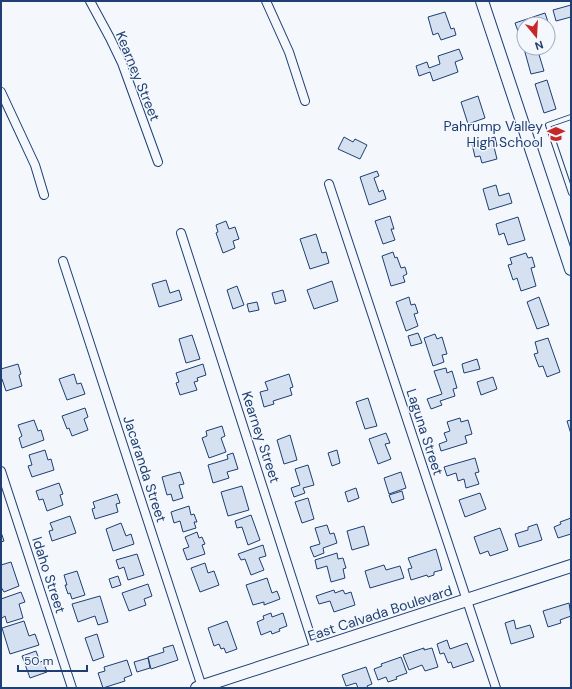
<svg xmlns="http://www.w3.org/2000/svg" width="572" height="689" font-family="'DM Sans',sans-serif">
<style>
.building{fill:#d5e0f0;stroke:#1d3f73}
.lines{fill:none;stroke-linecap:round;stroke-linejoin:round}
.lane-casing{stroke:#1d3f73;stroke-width:6}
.street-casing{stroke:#1d3f73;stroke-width:10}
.secondary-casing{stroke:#1d3f73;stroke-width:14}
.lane{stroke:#f4f7fb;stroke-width:4}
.street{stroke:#f4f7fb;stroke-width:8}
.secondary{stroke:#f4f7fb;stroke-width:12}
.labels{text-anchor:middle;stroke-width:3;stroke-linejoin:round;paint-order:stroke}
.street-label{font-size:14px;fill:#1d3f73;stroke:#f4f7fb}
.poi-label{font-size:14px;fill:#1d3f73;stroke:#f4f7fb;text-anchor:end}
</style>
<rect width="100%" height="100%" fill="#f4f7fb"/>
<path class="building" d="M571 5V17L556 21 553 10Z
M445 12 451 29 454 28 456 35 441 40 438 33 433 35 428 17Z
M545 13 549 25 524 24V33L519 34 515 23Z
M523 45H524V48H537L544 71 531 74Z
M459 49 463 59 455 62 458 72 433 81 430 72 419 76 416 66 427 62 429 68 440 64 438 56Z
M547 80 556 109 544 113 535 84Z
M478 96 485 118 468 124 461 102Z
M344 137 353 142 355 139 367 145 360 159 338 149Z
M495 137 497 146 494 147 497 159 482 163 480 156 475 157 472 144Z
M377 171 379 176 374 178 379 192 383 190 386 199 369 205 360 177Z
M496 185 499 196 509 193 512 203 489 210 483 189Z
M390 216 394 229H391L395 240 383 244 375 221Z
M518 217 525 240 508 245 504 233 499 235 496 224Z
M226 221 229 229 235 227 239 239 233 241 235 248 223 253 216 233 218 232 216 225Z
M316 234 322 253 326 252 329 263 310 269 300 239Z
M393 252 395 258 397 257 401 268 405 267 407 274 403 276 405 282 391 286 382 256Z
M526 253 528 258 532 257 535 267 531 268 536 286 521 291 517 278 513 280 508 265 512 264 510 258Z
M166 280 170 293 179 290 182 300 159 307 152 284Z
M332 281 338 301 314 309 307 290Z
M237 286 244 305 233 309 227 290Z
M283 290 286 301 275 304 272 293Z
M409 297 411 305 415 304 418 313 414 314 418 326 406 331 396 302Z
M539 297 549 325 537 329 527 302Z
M257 302 259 310 249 312 247 304Z
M418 333 422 343 411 346 408 336Z
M435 334 437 339 442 337 447 354 442 355 444 362 433 366 424 338Z
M192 335 200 359 186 363 179 339Z
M548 338 560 372 547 377 543 366 539 367 534 354 538 353 535 342Z
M477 359 480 369 464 373 462 364Z
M18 364 21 374 19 375 22 386 6 391 2 379 1 380V369Z
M203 364 206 375 197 378 198 381 194 382 197 390 180 395 176 383 179 382 176 373Z
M446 368 447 373 452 371 457 388 453 389 455 396 440 401 442 405 431 409 427 399 442 394 434 371Z
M74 374 77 384 81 383 85 394 67 400 59 379Z
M289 374 293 387 290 388 292 395 273 401 274 404 264 407 260 392 268 390 265 382Z
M493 377 497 389 481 395 477 382Z
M368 398 377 426 365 429 356 402Z
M85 408 88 417 84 419 88 430 72 436 69 428 67 429 62 416Z
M460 418 461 422 468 420 472 434 465 436 467 443 441 451 439 444 447 441 444 433 450 431 447 422Z
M34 420 38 431 41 430 44 440 22 448 19 438 22 436 18 425Z
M571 420V434L567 421Z
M222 426 225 436 221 438 226 452 209 458 202 438 207 436 206 431Z
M386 433 390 443 385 444 391 459 378 464 369 439Z
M290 435 297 460 284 464 277 440Z
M45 450 48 460 51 459 54 470 32 477 28 466 32 465 29 455Z
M337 450 340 463 332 466 328 453Z
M233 453 238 469 227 472 229 478 213 483 208 465 228 459 227 455Z
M475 458 479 472 475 473 479 484 466 488 464 479 458 481 456 473 447 476 444 467Z
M308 465 314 485 303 488 305 493 294 497 291 488 300 485 295 469Z
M180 472 184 484 179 485 183 498 173 501 171 494 167 495 162 477Z
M401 472 406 488 389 494 384 478Z
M59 483 63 494 60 495 63 505 47 511 43 499 39 500 36 491Z
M242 486 249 510 228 516 221 492Z
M356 488 359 498 348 502 345 492Z
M402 491 404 499 392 503 389 495Z
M480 493 486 509 465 517 459 500Z
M117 494 120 503 116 504 118 512 95 519 92 509 95 508 93 502Z
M308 498 314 519 302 523 295 502Z
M189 506 191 515 194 514 197 522H194L196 528 183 532 180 521 174 523 171 512Z
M251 515 260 540 248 545 242 527 237 528 235 521Z
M70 516 76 533 52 541 49 531 53 530 50 523Z
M571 518V534L558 538 554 527 561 524 560 522Z
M121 523 126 536 131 534 134 544 113 551 106 529Z
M537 524 542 540 519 547 515 534 528 530V527Z
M327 525 330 534 334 533 337 543 323 548 324 553 314 557 310 547 320 544 315 528Z
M364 526 369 545 352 550 347 531Z
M500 528 508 550 490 556 488 551 480 554 474 537Z
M1 532 4 541 1 542Z
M197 532 199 538 202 537 205 544 202 545 205 554 187 560 183 549 189 547 185 537Z
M263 545 266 556 259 558 264 570 251 575 245 559 241 560 238 554Z
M436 549 442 570 434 572V575L428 577 427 575 411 580 408 569 412 568 408 558Z
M337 553 338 559 343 558 346 568 343 569 345 578 331 582 327 566 317 569 315 560Z
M137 554 144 575 128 580 124 567 119 569 116 560Z
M11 562 19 586 4 592 1 587V565Z
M205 563 208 573 214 571 219 585 200 592 191 568Z
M384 565 386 570 400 566 404 578 370 588 365 571Z
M77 571 85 595 72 599 70 593 68 594 65 585H67L64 575Z
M118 576 121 585 112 588 109 579Z
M267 578 272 593 277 591 280 599 264 605V602L253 605 246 585Z
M148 584 152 596 144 599 146 605 129 611 122 593Z
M334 590 335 593 343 590 345 594 351 592 355 605 334 612 330 601 319 604 316 596Z
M21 592 25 602 19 604 23 618 7 623 5 616 2 618 1 616V599Z
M100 596 108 622 98 625 95 616 78 622 72 604Z
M569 603 571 616 560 620 561 623 548 627 543 611Z
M271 613 272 617 283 613 287 626 279 629 280 631 272 634 271 631 261 635 257 622 264 619 263 616Z
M514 620 516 629 530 625 534 637 511 644 505 623Z
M24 621 29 636 35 634 39 645 10 654 2 628Z
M227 621 237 649 226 653 224 648 221 649 219 644 214 646 208 628Z
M97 634 104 657 93 661 85 638Z
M447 640 450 649 467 643 474 661 453 668 451 662 448 663 444 653 440 654 437 644Z
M173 645 178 660 151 669 148 657 164 652 163 648Z
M424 648V650L432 648 438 667 425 671 422 665 409 670 403 655Z
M36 651 40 662 43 661 47 672 30 678 22 656Z
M401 657 407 673 396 677 397 679 388 682 386 677 378 680 374 669 382 666 381 664Z
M148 658 150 668 137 672 134 662Z
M127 660 132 675 124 678 125 681 103 688 98 673 105 671 104 667Z
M366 667 372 684 367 686 368 688H358L356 683 346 686 342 675Z"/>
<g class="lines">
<g class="lane-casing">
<path id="lane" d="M571 117 548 125 571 193"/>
</g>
<g class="street-casing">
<path id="street" d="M90 1 110 38 122 63 158 162
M266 1 289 52 305 101
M1 92 35 165 44 195
M329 184 496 688
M181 233 315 650
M63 261 202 687
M1 471 72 688"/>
</g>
<g class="secondary-casing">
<path id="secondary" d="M482 1 571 269
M197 688 571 566"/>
</g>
<use href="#lane" class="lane"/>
<use href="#street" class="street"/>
<use href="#secondary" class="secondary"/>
</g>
<defs>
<g id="school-bare" transform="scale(1.38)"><path d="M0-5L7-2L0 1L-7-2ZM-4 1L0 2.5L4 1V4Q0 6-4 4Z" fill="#c62828" stroke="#f4f7fb" stroke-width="2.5" paint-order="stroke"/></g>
</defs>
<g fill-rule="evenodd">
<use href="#school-bare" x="556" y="134"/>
</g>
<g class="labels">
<g class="street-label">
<text transform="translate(138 76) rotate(68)" y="5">Kearney Street</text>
<text transform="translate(425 432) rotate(72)" y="5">Laguna Street</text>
<text transform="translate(261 437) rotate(72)" y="5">Kearney Street</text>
<text transform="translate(145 469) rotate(72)" y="5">Jacaranda Street</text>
<text transform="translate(49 575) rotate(72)" y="5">Idaho Street</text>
<text transform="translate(380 613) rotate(-18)" y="5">East Calvada Boulevard</text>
</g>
<g class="poi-label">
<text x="543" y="131">Pahrump Valley<tspan x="543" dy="16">High School</tspan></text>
</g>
</g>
<rect width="572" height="689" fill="none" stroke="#1d3f73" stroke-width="4"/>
<g transform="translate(536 36) rotate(162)"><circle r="19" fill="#f4f7fb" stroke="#9eadc5"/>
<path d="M0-3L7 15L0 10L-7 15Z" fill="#c62828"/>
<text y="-6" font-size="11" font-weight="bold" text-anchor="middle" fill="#1d3f73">N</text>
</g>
<path d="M18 665v6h69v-6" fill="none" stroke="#1d3f73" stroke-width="2"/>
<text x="24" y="665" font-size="12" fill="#1d3f73" stroke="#f4f7fb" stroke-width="3" paint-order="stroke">50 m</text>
</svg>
